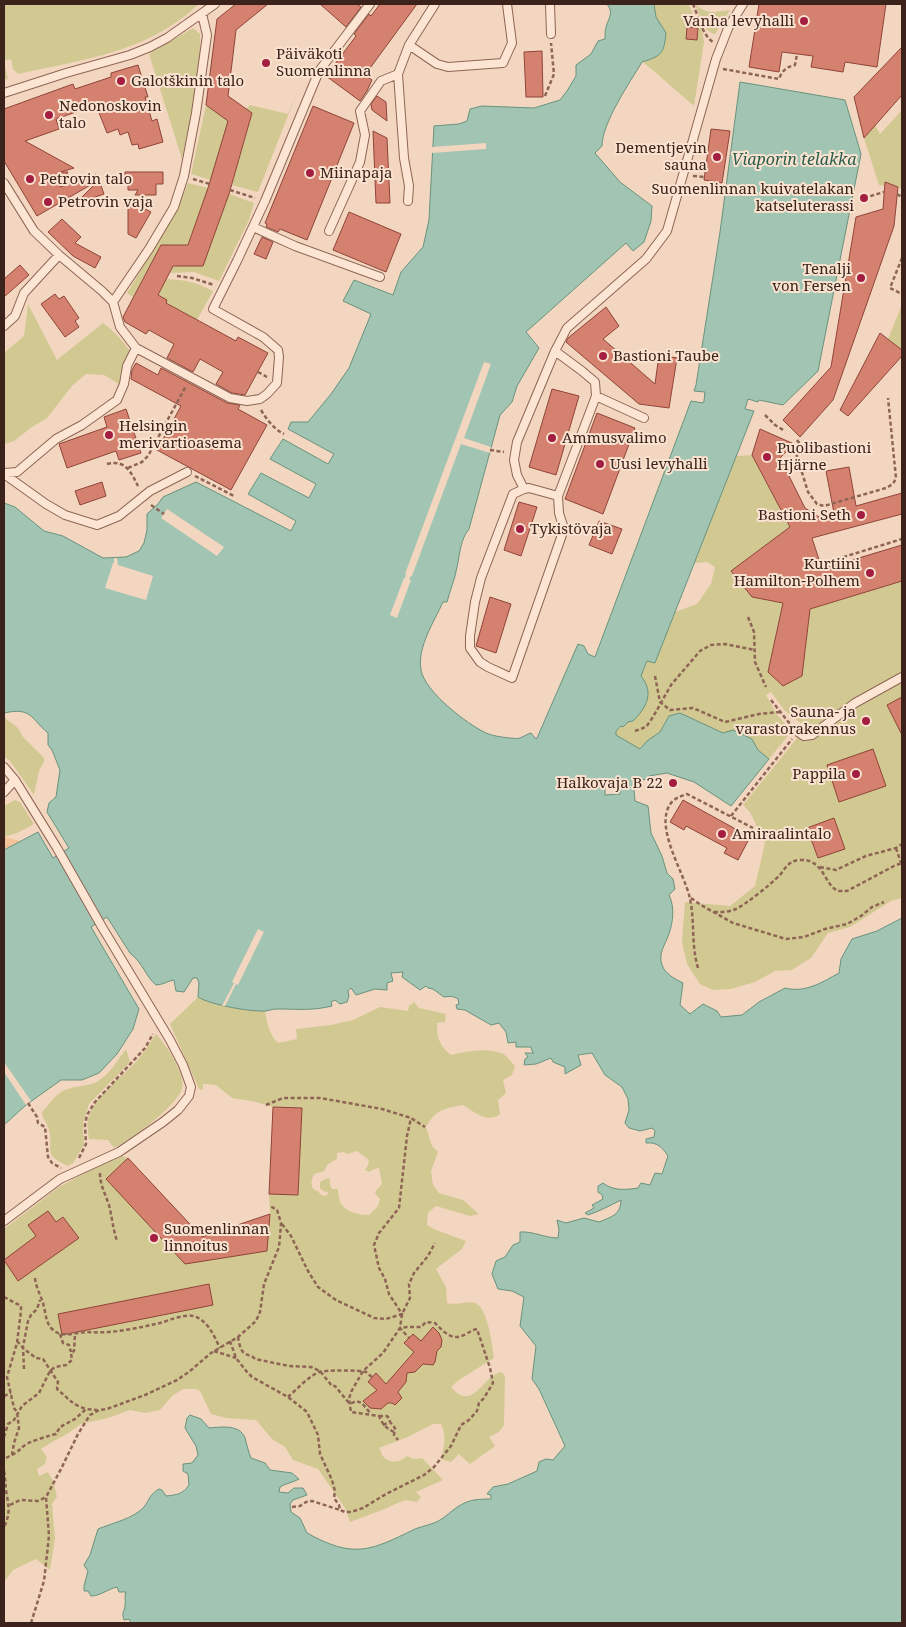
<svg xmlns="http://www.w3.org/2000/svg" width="906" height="1627" font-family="'Noto Serif',serif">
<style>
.green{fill:#d2c992;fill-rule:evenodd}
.sand{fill:#f2c399}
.water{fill:#a2c4b2;stroke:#68937e;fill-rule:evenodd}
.pier{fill:#f3d6bf}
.building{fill:#d58170;stroke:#8f4438}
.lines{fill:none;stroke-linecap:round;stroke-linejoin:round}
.service-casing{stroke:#8e6555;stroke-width:10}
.path{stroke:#8e6555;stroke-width:2.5;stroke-dasharray:4 2.5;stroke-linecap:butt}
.service{stroke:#fce6d3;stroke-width:8}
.poi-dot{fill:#a31e41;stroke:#f9e2cf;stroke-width:2}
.labels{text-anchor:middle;stroke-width:4;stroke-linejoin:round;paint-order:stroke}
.poi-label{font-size:15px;fill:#3b231b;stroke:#f9e2cf;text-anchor:start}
.water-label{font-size:16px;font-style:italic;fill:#295d4c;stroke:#f9e2cf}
</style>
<rect width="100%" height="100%" fill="#f3d6bf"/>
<path class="green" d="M4 4H199C147 53 84 59 18 74L13 69 11 59 4 61 8 79 4 80Z
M654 4H688L702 30 704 42 694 106 642 61C664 55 661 53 666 33L656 17Z
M695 4C708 15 713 12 730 10L715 34C703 32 700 14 695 4Z
M193 28 200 34C202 76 190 119 182 159L149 54Z
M300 85 258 192 232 185 252 113 246 109 250 105 288 114Z
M206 105 228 121 211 180 191 174Z
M902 110V189L885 182 884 186 879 185 864 138 875 125 880 134Z
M188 183 208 188 188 245H161L133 297 127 293 175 214Z
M229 194 254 203 249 220 219 281 194 272 169 273 173 266H203Z
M166 279C186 280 196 282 213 291L197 320 166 303 167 300 158 295Z
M28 304 57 360 103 323C114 331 122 340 130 351L124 364 119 384 104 375 86 374 72 386 47 418 32 427 14 441 4 444V353L24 336Z
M901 307H902V350L888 339Z
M752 455 790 528 731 571 752 597 783 603 768 671 802 675 810 609 902 581V898L891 901 850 927 828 933 811 958 792 970 775 971 755 982 731 989 713 990 700 984 687 964 682 942 685 902 730 906 755 886 765 843 750 812 743 805 806 727 785 711 771 692 766 695 778 716 792 731 769 759 758 750 752 739 723 733 680 713 669 716 660 732 647 741 640 749 616 735V731L647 703C648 693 648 684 641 676L648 661 655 663 675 612 697 604 711 584 715 567 707 562 694 563 736 456Z
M4 713 5 718 18 728 23 737 44 758V762L39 771 34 795 10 761 4 756Z
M15 800 20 802 34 824 17 833 4 837V806Z
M198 997C218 1008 243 1008 265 1011 267 1023 269 1034 278 1043L297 1039 296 1029 331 1025 353 1020 380 1007 408 1011 409 1006 414 1002 419 1008 446 1014 445 1022 437 1023C437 1037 439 1046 451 1055 467 1051 487 1047 503 1054 507 1056 511 1062 515 1066L512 1075 503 1080 506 1093 498 1100 500 1114C488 1124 474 1112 463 1105 444 1109 436 1109 426 1127L432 1146 438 1152 431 1171 433 1185 439 1193 463 1200 479 1214 470 1216 436 1206 428 1213 427 1225 436 1230 466 1241 462 1249 436 1269 446 1287 447 1303C458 1306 466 1300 475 1303 488 1307 492 1345 494 1358L459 1380 451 1387C473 1413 482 1376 501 1372L505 1376 504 1425 499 1432 489 1437 495 1446 470 1464 459 1454 451 1462 441 1459C444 1446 447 1436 441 1424H433L408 1437 379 1448C381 1450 381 1453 382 1455 388 1464 401 1463 407 1456L414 1459 422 1458 443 1480 416 1492 421 1497 417 1502 405 1500 382 1510 350 1522 345 1508 318 1469 293 1460 285 1447 272 1439 256 1420 226 1418 211 1414 200 1391 195 1389H183L172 1396 160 1410 145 1413 130 1410 108 1418 81 1424 67 1434 52 1442 41 1449 47 1457 45 1464 37 1469 39 1476 48 1472 53 1481 57 1497 52 1504 55 1538 50 1570 36 1559 13 1570 4 1582V1229L59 1187 92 1169 122 1156 128 1158 185 1263 267 1251 270 1214 269 1194H298L302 1108 273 1107 252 1101 232 1098 216 1085 203 1084V1090L199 1089 170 1024ZM357 1151 369 1160 368 1165 365 1170 369 1172 374 1169 379 1168 382 1184 375 1192 376 1195 380 1199 378 1206 369 1215C359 1215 345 1212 340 1202 339 1198 338 1193 338 1189H332L330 1185V1178L325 1179 320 1182V1188L323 1191 327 1192 329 1193 326 1196 321 1195 318 1191C309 1189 311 1181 314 1174L324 1171 328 1164 337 1159V1153L344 1152 347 1154Z
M156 1034C166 1044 186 1075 182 1089 175 1108 131 1139 114 1148L108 1140 89 1139C88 1131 86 1123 89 1116 97 1094 119 1079 135 1063 143 1054 149 1044 156 1034Z
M126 1049 130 1062 89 1104 83 1124 84 1145 73 1163 68 1166C39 1153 56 1149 48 1127 46 1121 42 1118 42 1112 50 1104 56 1092 68 1089 78 1085 88 1087 98 1081 110 1074 118 1059 126 1049Z"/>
<path class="sand" d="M4 837 21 841 4 850Z"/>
<path class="water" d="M607 4H654L656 17 666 33C664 53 662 56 642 62 630 82 602 123 602 146L595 153 620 182 652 206 651 221 644 242 633 251 626 243 526 332 539 348 517 386 512 402 500 415 469 529C460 540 460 554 457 567 455 579 450 590 447 602H443C434 622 417 647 421 670 425 692 467 724 486 733 493 736 501 737 509 738 512 738 518 739 520 738 523 737 527 734 531 733L536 739 537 738 578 644 584 646 588 654 595 657 691 401 703 403 704 401 705 392 694 391 696 385 720 232 740 82 845 100 861 154 818 371 783 405 759 400 758 402 748 399 745 409 754 411 655 663 647 661 641 676C655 693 646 708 633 721L628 722 623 727 621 726 616 731V735L640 749 647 741 660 732 669 716 680 713 723 733 733 730 752 739 758 750 769 759 731 806 694 782 667 773 649 776 648 779 635 781 634 790 635 801 648 806 651 833 662 856 667 873 673 879 675 889 669 895C675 907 673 922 669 934 665 945 658 953 662 965 665 974 675 979 683 983L680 1005 690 1014 703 1004 717 1011 721 1017 742 1015 759 1002 785 988C805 993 821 983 839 973L841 959 852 939 877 931 902 918V1623H131L129 1619 124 1620C121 1611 125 1612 125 1605 126 1600 124 1597 126 1592H119L117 1587C108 1589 100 1596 91 1596L88 1591H84V1586L88 1571 84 1565 90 1555 98 1529C112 1523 133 1519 144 1507 150 1499 149 1495 159 1489L162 1490 166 1496C177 1495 183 1494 189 1485L188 1474 183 1471V1464L192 1463 198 1455 196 1446 185 1428 187 1418 190 1415 201 1419 209 1428C221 1427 240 1424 245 1438 247 1445 248 1451 251 1458L265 1463 270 1470 292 1473 299 1479C292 1483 286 1483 280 1487L279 1492 288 1493 294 1488H303L307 1495 293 1500 290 1504 291 1512 300 1518 307 1533C354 1559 370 1551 415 1529 423 1526 434 1524 440 1520 444 1518 448 1514 452 1511 466 1500 474 1499 491 1499V1495L487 1494 493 1487 508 1484 537 1471 539 1462 546 1459 553 1460 565 1446 539 1389 532 1379 536 1346 520 1326 524 1297 512 1291 498 1289 492 1274 496 1261 505 1257 513 1245 520 1242V1232C533 1231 545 1238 558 1238L559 1230 557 1220 566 1223 584 1218 599 1222C611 1217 621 1215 621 1200 609 1206 600 1211 588 1215L585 1213 594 1208 592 1205 603 1199 602 1195 598 1192V1186L603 1183C613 1191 625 1190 638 1188L641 1183 650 1185 655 1173 662 1174 668 1156C662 1147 657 1142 646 1143V1139L654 1137 655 1131 652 1128 640 1131 629 1128 625 1123 629 1110 628 1099 622 1087 605 1075 592 1053 578 1055 581 1065 565 1074V1067L553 1062 551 1058 536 1064 524 1065 525 1059 528 1057 525 1053H534L532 1051 531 1047H516V1042L508 1043 506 1032 499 1023 491 1025 465 1010 457 1009 456 1005 459 1004 458 999C453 996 450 996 444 997L433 989 428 988 426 986 420 990 402 977 403 972 391 973 393 981 387 983V990L375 989 356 995 351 988 348 991 349 996 347 1002 340 1004 335 1000 331 1002 332 1006C311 1011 298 1009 277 1009 274 1009 270 1010 266 1011 251 1012 211 1005 198 997L199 983 197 978H193L184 992 176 991 174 980C167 981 163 985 156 985 146 977 143 963 130 953L107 917 91 927 139 1009 133 1029 117 1054 99 1073 82 1080H61L26 1105 4 1125V850L38 832 53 858 69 848 47 812 49 803 56 797 60 770 52 750 48 745V733C30 718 32 707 4 713V503L15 507 44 531 63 536 103 558 126 557 139 551 144 543 147 530V514L158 504 163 497 196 482 291 531 296 521 248 494 261 473 309 498 316 484 270 459 283 439 328 464 334 454 288 429 291 422H308L331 394 349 368 371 314 343 301 354 280 393 295 401 272 423 247 429 220 434 126 459 124 467 121 470 109 482 106 534 108 560 100 567 91 576 76V65L591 54 598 41 605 39C605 35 605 30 606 27 609 17 614 13 607 4ZM605 781H619L620 794 605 795Z"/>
<path class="pier" d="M486 143V149L432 153V147Z
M484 362 491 364 464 438 491 447 490 453 461 444 412 576H411L409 579 411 580 397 618 390 615 404 578H405L406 575 405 574Z
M167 509 224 547 217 556 161 518Z
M114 558H117L118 565 153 576 146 600 105 588 113 563H114Z
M258 929 264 932 238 985 236 984 225 1006H222L234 983 232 982Z
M4 1062 31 1101 26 1105 4 1072Z"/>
<path class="building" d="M236 4H268L236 30 228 96 252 113 229 194 203 266H173L158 295 167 300 166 303 236 341 238 337 268 353 245 395 232 393 216 384 223 372 200 359 193 372 167 358 174 344 149 330 146 334 125 322 123 317 161 245H188L208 188 228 121 206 105 217 19Z
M320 4H357L361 7 346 27Z
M380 4H417L365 75 372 80 367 91 360 101 326 76 356 36 354 34 369 14 371 16Z
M759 4H886L877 67 845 62 843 72 811 67 813 56 782 52 779 72 749 67Z
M687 27 698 28 697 40 686 39Z
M902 47V95L864 138 854 97Z
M542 51 543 97H526L524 52Z
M138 65 148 97H145L152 121 157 119 163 142 139 149 138 144 132 145 128 132 120 135 118 129 107 133 96 105 56 119 59 129 25 141 74 168 61 172H68L60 187 96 174 99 180 37 216 4 161V109L73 84 75 89 111 77V73Z
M377 96 386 102 387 121 372 110 371 104Z
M313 106 354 123 307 240 280 229 278 232 266 227 267 224 265 223Z
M711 129 730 131 722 183 704 180Z
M373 131 387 138 390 203H376Z
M125 172H163V184H156V195H135L138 190H128V183H125Z
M99 180 104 194 75 204Z
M885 182 898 187 894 226 833 400 800 437 783 420 831 367 856 217 883 209Z
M128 200 151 212 136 238 128 234Z
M349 212 401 234 386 272 333 250Z
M62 219 81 237 75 243 101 257 95 268 73 256 48 232Z
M262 237 273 242 266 259 254 254Z
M20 265 29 275 4 297V279Z
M55 294 59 299 64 296 79 318 75 321 79 327 65 337 41 304Z
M606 307 619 326 603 339 655 384 659 355 677 358 669 408 639 404 566 342 568 338Z
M880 333 902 350V356L848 416 840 410Z
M136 363 158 375 161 368 227 403 240 405 238 409 267 425 231 490 157 450 181 406 131 379 132 370Z
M552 389 579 396 556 475 529 467Z
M126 409 141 453 119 460 116 451 67 468 59 444 107 427 104 417Z
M597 413 635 428 603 514 565 499Z
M760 429 794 444 780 458 805 508 819 517 834 513 826 471 849 467 856 506 902 493V514L812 538 822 569 902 545V581L810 609 802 676 783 686 768 672 783 603 752 597 731 571 790 527 752 455Z
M102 482 106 496 80 505 75 491Z
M519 502 537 507 521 556 504 550Z
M599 521 622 529 612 554 589 545Z
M490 597 511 604 496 653 476 646Z
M902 697V735L887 705Z
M873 749 886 786 839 802 827 765Z
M683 800 750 837 738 860 724 853 727 848 686 826 684 830 670 822Z
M834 818 845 849 818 858 807 828Z
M273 1107 302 1108 298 1195 269 1194Z
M128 1158 202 1237 270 1214 267 1251 185 1264 106 1179Z
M48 1211 56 1222 63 1217 79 1238 18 1281 4 1260 36 1236 28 1225Z
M209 1284 213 1305 62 1335 58 1314Z
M433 1327 439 1333 442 1340 441 1347 437 1351 435 1362 433 1365 423 1364 415 1372 407 1373 406 1382 398 1392 402 1398 395 1405 392 1403H388L381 1409 370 1408 363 1401 377 1390 368 1382 376 1373 386 1384 414 1352 404 1343 413 1334 421 1341Z"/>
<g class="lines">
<g class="service-casing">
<path id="service" d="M550 4 551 34
M409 45 437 64 448 67 503 63 512 43 507 4
M4 93 66 73 130 55 150 47 167 38 215 4
M4 183 34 231 59 255 102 291 113 302 120 327 136 348 230 398 247 401 260 399 267 394 277 383 279 357 278 350 263 337 213 309 237 261 265 201 319 71 370 4
M408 201 409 186 404 158 398 74 409 45 435 4
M253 227 295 246 380 277
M329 231 360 162 365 135 360 111 381 81 398 74
M113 302 149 249 174 207 184 176 196 113 207 35 202 14
M4 326 15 316 24 293 59 255
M555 351 582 371 595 382 596 396 558 496 559 513 564 529 512 678 488 667 480 662 470 648V636L475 602 481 578 513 494 524 489 529 488 558 496
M596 396 644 418
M4 473 17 472 56 439 82 425 117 400 124 384 127 366 136 348
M4 474 46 504 65 515 97 525 119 516 150 491 187 472
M524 489 517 475 514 460 517 442 555 351 567 328 646 259 667 231 716 59 729 26 743 4
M798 732 804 736 812 735 855 703 902 677
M4 767 15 780 57 848 102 927 170 1040 183 1065 191 1087 189 1096 178 1110 163 1122 119 1152 60 1179 4 1221
M4 792 15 780"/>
</g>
<path class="path" d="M693 4C698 15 702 35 713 42
M723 69 779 79C782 71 786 67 795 65L797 54
M295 71 304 77
M545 96 554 74 551 43
M693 176 704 177
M193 179 210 184
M230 190 255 198
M897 194 902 197
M864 198 884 192
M902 258 890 288 902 294
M177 276 192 278 214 285
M258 372 267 377
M261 410C267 420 274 429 284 434
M765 415 775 425 785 431
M797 440 802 447
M490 450 504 452
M796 453 808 492 817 504 824 506 886 488 893 484 896 478 888 398
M107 464C125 459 131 472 138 486
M128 468 142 462 148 456 186 386
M195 476 234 496
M151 505 164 514
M837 559 902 539
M748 617 754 632 755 662 766 687
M655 676 660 702 670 710 693 708 725 722 759 714 780 712
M771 700 790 724
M635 731 646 727 653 717 671 685 700 651 711 645 725 644 755 650
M731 816 792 739
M896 848 901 863
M820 867 836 870 866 856 896 848 902 844
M691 898 701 905 733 923 786 939 804 937 825 929 847 924 861 916 872 907 884 902
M714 912C721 912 729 912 736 909 745 905 771 884 779 876 785 869 788 861 799 860 825 858 824 887 839 891 842 891 844 891 847 891L894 866 902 863
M698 968C691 945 695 922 690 899 685 873 653 827 671 803 675 798 681 796 687 794L753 828
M28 1103 37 1117 38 1123 45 1127 48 1157 52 1163 61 1168
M266 1105 283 1098H320L382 1109 411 1118 425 1127
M79 1158 86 1144 85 1125 87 1115 95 1102 134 1060 145 1048 153 1034
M100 1173C100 1185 105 1193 109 1205 112 1217 113 1229 117 1241
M282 1224 291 1236 308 1271 318 1287 336 1300 374 1318 386 1319 402 1314 389 1294 385 1279 379 1268 374 1245 379 1233 399 1208 407 1136 411 1118
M35 1278C36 1289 42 1297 44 1307 46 1315 46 1323 52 1329 62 1339 76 1332 88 1332 112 1334 137 1328 160 1323 170 1320 184 1314 193 1316 208 1320 214 1336 220 1348
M4 1297 21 1306V1311L17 1343 7 1377 14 1408 17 1412 19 1428 14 1443 12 1455 4 1459
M60 1334 63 1343 69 1345 71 1352
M238 1337C239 1342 240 1350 244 1353 248 1356 252 1355 255 1359L289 1366 311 1367 320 1371 332 1386H335L349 1403H352L356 1401 362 1403 371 1414
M17 1341 24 1349 36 1358 43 1359 58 1382 57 1389C69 1399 71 1404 86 1409
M230 1341 236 1358 247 1372 252 1377 288 1397 307 1412 318 1435 320 1454 332 1480 335 1491 334 1498 339 1505 340 1510 345 1512H351L363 1508 386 1494 424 1475 434 1467 451 1446 461 1425 469 1420 477 1411 479 1403 484 1398 493 1383 490 1368 477 1329C472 1330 470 1332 466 1334 452 1342 444 1332 435 1323L426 1322 421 1327H407L400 1328 409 1338
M214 1351 236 1358
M24 1369 23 1347 28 1321 31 1315 37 1309 40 1300
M4 1396 11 1393
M288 1397C296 1390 309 1376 319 1372 324 1370 361 1370 366 1372 368 1373 370 1376 372 1377
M379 1416H387L389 1418 390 1422
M383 1425 390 1422 395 1428 394 1435 398 1440
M394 1432C386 1428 383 1425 379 1416L351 1412 349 1399 351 1392 363 1371 383 1353 400 1328 402 1314 410 1298 409 1284 414 1273 428 1256 435 1243
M4 1437 8 1424 14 1420 22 1406 39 1393 50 1371 55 1367 66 1365 72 1360 71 1353 74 1351 75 1334
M12 1455C18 1452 20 1449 25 1445 28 1442 51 1435 56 1434L60 1427 75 1419 86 1409 97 1410
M4 1471C6 1480 5 1487 7 1496 9 1508 10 1515 4 1527
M10 1505 20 1500 38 1501 46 1497
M292 1507 300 1506 306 1502 312 1501 340 1510
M31 1623 44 1581 49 1536 46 1497 61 1469 78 1434 90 1415 99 1410 107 1409 145 1395 177 1380 190 1371 211 1353 238 1337 256 1321 260 1312 264 1284 279 1247 280 1237 281 1223 277 1210 270 1206"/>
<use href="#service" class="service"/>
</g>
<g class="poi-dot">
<circle cx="804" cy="21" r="5"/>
<circle cx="266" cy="63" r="5"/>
<circle cx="121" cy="81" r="5"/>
<circle cx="49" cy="115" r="5"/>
<circle cx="717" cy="157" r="5"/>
<circle cx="310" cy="173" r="5"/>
<circle cx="30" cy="179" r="5"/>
<circle cx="864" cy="198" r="5"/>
<circle cx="48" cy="202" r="5"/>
<circle cx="861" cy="278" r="5"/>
<circle cx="603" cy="356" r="5"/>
<circle cx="109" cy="435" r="5"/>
<circle cx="552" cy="438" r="5"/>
<circle cx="767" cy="457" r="5"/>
<circle cx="600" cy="464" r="5"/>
<circle cx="861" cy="515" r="5"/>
<circle cx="520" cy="529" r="5"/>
<circle cx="870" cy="573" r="5"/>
<circle cx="866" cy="721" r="5"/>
<circle cx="856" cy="774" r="5"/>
<circle cx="673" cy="783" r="5"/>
<circle cx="722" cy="834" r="5"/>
<circle cx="154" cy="1238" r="5"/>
</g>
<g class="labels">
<g class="poi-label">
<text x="794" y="26" text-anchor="end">Vanha levyhalli</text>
<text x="276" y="59">Päiväkoti<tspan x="276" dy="17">Suomenlinna</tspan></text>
<text x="131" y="86">Galotškinin talo</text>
<text x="59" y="111">Nedonoskovin<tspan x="59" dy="17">talo</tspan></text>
<text x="707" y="153" text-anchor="end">Dementjevin<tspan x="707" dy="17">sauna</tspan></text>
<text x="320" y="178">Miinapaja</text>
<text x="40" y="184">Petrovin talo</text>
<text x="854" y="194" text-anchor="end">Suomenlinnan kuivatelakan<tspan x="854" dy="17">katseluterassi</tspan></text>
<text x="58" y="207">Petrovin vaja</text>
<text x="851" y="274" text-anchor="end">Tenalji<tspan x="851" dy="17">von Fersen</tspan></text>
<text x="613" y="361">Bastioni Taube</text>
<text x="119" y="431">Helsingin<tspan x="119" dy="17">merivartioasema</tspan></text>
<text x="562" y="443">Ammusvalimo</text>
<text x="777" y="453">Puolibastioni<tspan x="777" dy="17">Hjärne</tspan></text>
<text x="610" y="469">Uusi levyhalli</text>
<text x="851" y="520" text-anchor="end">Bastioni Seth</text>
<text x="530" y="534">Tykistövaja</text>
<text x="860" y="569" text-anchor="end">Kurtiini<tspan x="860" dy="17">Hamilton-Polhem</tspan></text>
<text x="856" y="717" text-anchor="end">Sauna- ja<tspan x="856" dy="17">varastorakennus</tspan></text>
<text x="846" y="779" text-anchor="end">Pappila</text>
<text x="663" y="788" text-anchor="end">Halkovaja B 22</text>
<text x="732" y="839">Amiraalintalo</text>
<text x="164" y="1234">Suomenlinnan<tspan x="164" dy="17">linnoitus</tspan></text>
</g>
<g class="water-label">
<text x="794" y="165">Viaporin telakka</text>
</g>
</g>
<rect width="906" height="1627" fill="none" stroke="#3b231b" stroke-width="10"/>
</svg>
